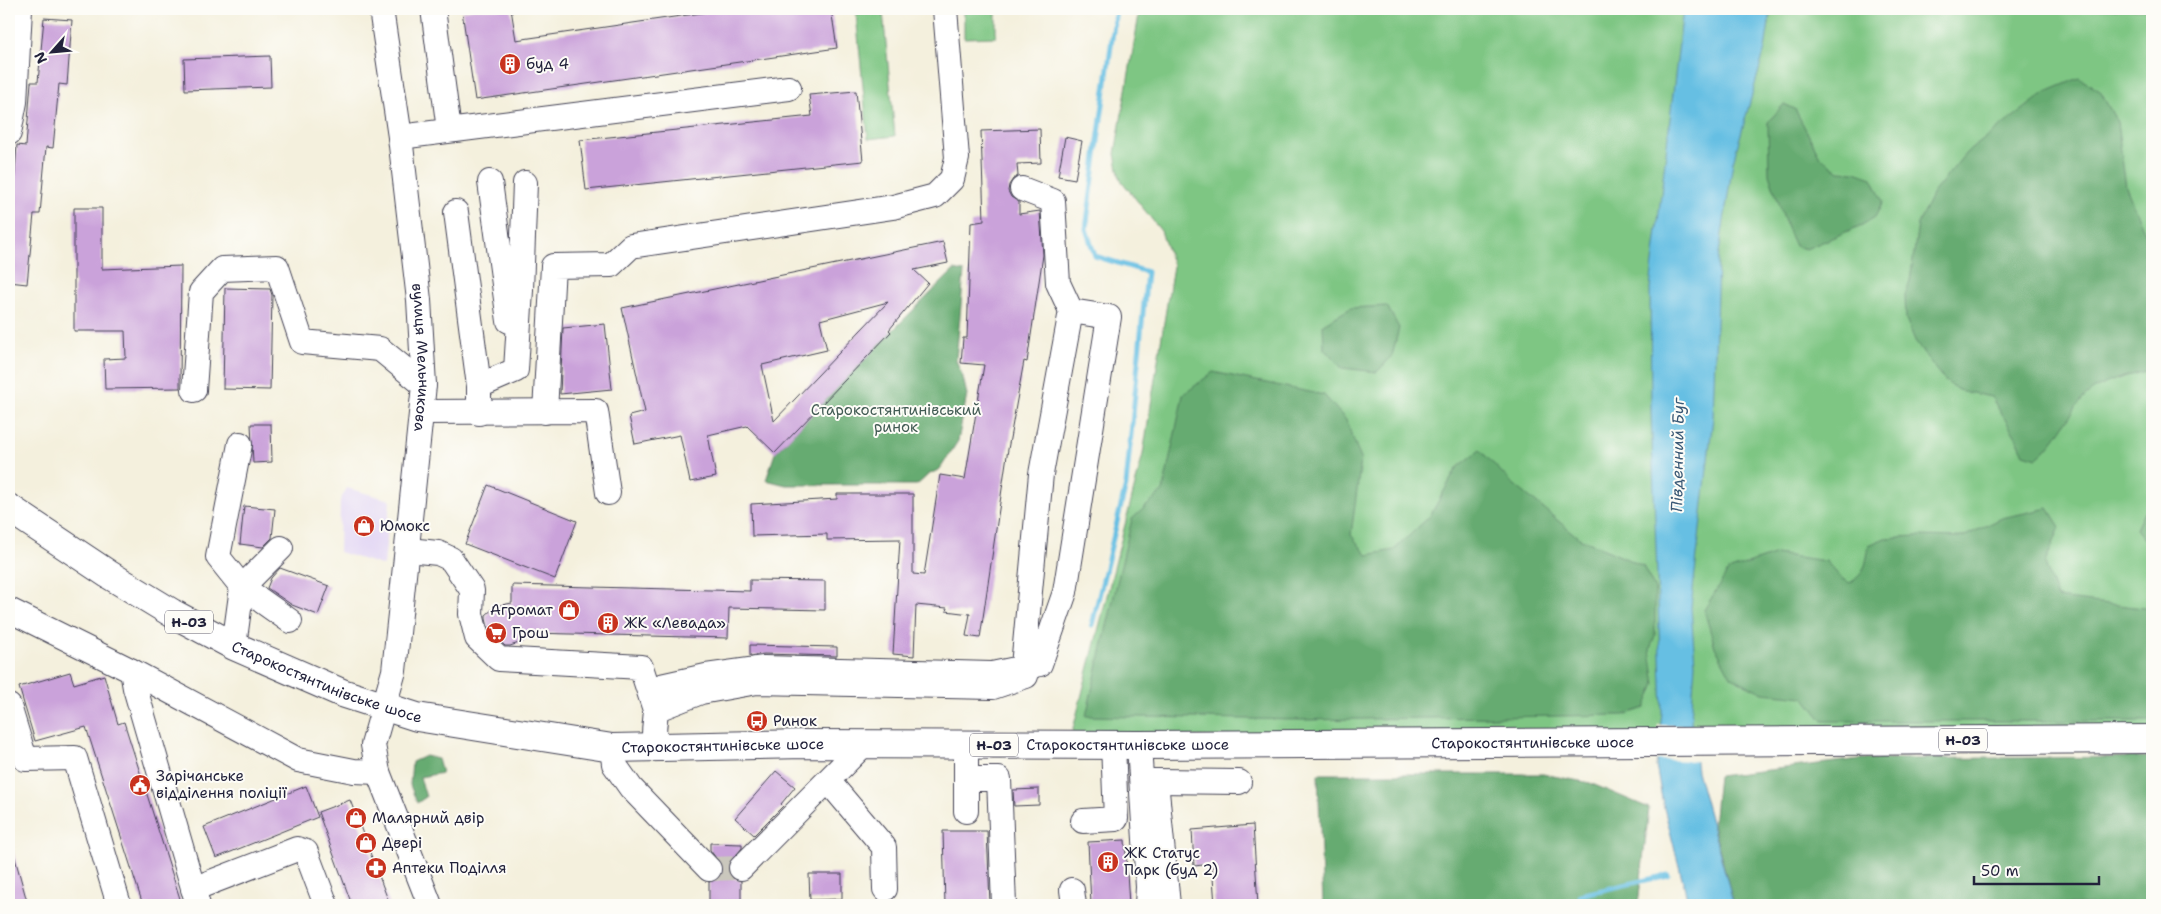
<svg xmlns="http://www.w3.org/2000/svg" width="2161" height="914" font-family="'Shantell Sans',sans-serif">
<style>
.built{fill:#e1d4f4}
.green{fill:#7ec683;stroke:#50745f}
.forest{fill:#66ab71;stroke:#446656}
.water{fill:#66bfe3;stroke:#44708f}
.pier{fill:#f4f0dd}
.lines{fill:none;stroke-linecap:round;stroke-linejoin:round}
.stream{stroke:#66bfe3;stroke-width:5}
.building{fill:#caa2da;fill-rule:evenodd}
.minor-tunnel{stroke:#cac7bd;stroke-width:24;stroke-dasharray:24 12;stroke-linecap:butt}
.minor-casing{stroke:#424153;stroke-width:26}
.major-casing{stroke:#424153;stroke-width:30}
.minor{stroke:#fff;stroke-width:24}
.major{stroke:#fff;stroke-width:28}
.labels{text-anchor:middle;stroke-width:4;stroke-linejoin:round;paint-order:stroke}
.shield{fill:#fdfcf7;stroke:#646373;stroke-width:1}
.shield-label{font-size:14px;font-weight:bold;fill:#22223b}
.poi-label{font-size:15px;fill:#22223b;stroke:#fdfcf7;text-anchor:start}
.street-label{font-size:15px;fill:#22223b;stroke:#fdfcf7}
.park-label{font-size:15px;fill:#425b54;stroke:#fdfcf7}
.water-label{font-size:16px;font-style:italic;fill:#3a5976;stroke:#fdfcf7}
</style>
<rect width="100%" height="100%" fill="#fdfcf7"/>
<filter id="ink" filterUnits="userSpaceOnUse"><feTurbulence type="fractalNoise" baseFrequency=".02" numOctaves="2"/><feDisplacementMap in="SourceGraphic" scale="10" xChannelSelector="R" yChannelSelector="G"/><feConvolveMatrix kernelMatrix="1 2 1 2 8 2 1 2 1" color-interpolation-filters="sRGB"/></filter>
<filter id="wash" filterUnits="userSpaceOnUse"><feTurbulence type="fractalNoise" baseFrequency=".0096" numOctaves="4" result="noise"/><feDisplacementMap in="SourceGraphic" scale="20" xChannelSelector="R" yChannelSelector="G"/><feGaussianBlur stdDeviation="1.12" result="paint"/><feColorMatrix in="noise" values="0 0 0 0 0 0 0 0 0 0 0 0 0 0 0 0 0 1.4 0 .05"/><feComposite in="paint" operator="in"/></filter>
<g filter="url(#wash)">
<rect width="100%" height="100%" fill="#f4f0dd"/>
<path class="built" d="M347 488 390 500 384 566 339 552 340 501Z"/>
<path class="green" d="M964 9H996V37L964 38Z
M1140 9H2152V732L1071 737 1143 454 1173 266 1161 231 1120 179 1115 154Z
M883 12 895 136 868 139 856 14Z"/>
<path class="forest" d="M2079 78 2100 91 2117 122 2126 187 2152 250V369C2129 376 2098 381 2082 400 2066 419 2056 443 2037 458L2024 454 2016 437 1991 397 1958 390 1944 380 1916 343 1906 319 1905 295 1910 281 1918 224 1933 193 1966 153 2046 92Z
M1784 104 1795 109 1820 157 1839 171 1855 172 1872 178 1883 202 1875 217 1862 225 1806 249 1795 246 1789 233 1769 174 1768 122Z
M954 270 964 272 956 360 963 377 967 395 958 441 940 469 928 475 917 485H786L766 480 775 453 891 332Z
M1387 306 1399 328 1392 356 1377 372 1342 368 1324 348 1323 324 1351 308Z
M1213 372 1324 395 1346 420 1361 459 1351 535 1367 555 1394 550 1430 516 1457 468 1480 450 1511 482 1579 538 1643 566 1655 589V635L1650 650 1655 684 1645 708 1624 715 1301 720 1086 716 1132 519 1163 491 1183 395Z
M2048 508 2060 527 2045 563 2057 598 2152 609V721H1823L1804 697 1763 693 1731 677 1715 647 1704 610 1728 571 1776 554 1826 561 1842 579 1850 583C1866 573 1866 563 1869 545L1885 538 1916 536 1963 537 2002 518Z
M2152 511V549L2136 529 2144 512Z
M425 756 438 759 442 773 420 777 426 797 417 803 410 785 412 762Z
M2152 757V905H1734L1713 825 1718 776 1860 759Z
M1318 774H1543L1590 783 1649 808 1638 905H1323Z"/>
<path class="water" d="M1683 9H1771L1765 49 1733 162 1718 260 1713 417 1691 607 1695 664 1691 719 1697 771 1734 905H1689L1663 804 1656 766 1662 712 1651 412 1650 288Z"/>
<path class="pier" d="M1658 725 1694 726 1698 761 1654 760Z"/>
<g class="lines">
<path class="stream" d="M1092 625 1126 485 1147 272 1095 256 1086 229 1116 9
M1580 895 1668 875"/>
</g>
<g id="blocks">
<path class="building" d="M474 9H511L516 40 729 9H831L837 48 475 100 462 11Z
M44 18 72 20 67 85 59 84 53 148 46 147 40 214H34L27 284 9 282V212H12L17 145 26 146 31 82H38Z
M270 56 271 87 185 90 184 59Z
M856 91 863 161 586 190 580 140 812 116 809 95Z
M1040 129 1041 163 1017 164 1018 176 1013 179 1009 185 1008 191 1011 197 1019 202V214L1040 211 1043 255 1027 362 1024 361 1007 455 980 638 966 636 970 614 946 611 947 608 916 605 914 656 893 654 900 539 827 540V534L752 536 751 504 837 499V494H913V574L924 575 940 475 965 479 984 365 961 363 963 338H967L971 223 984 221 981 131Z
M1065 137 1082 141 1075 179 1058 176Z
M74 208H102V269L181 266 180 388 105 389 104 359 126 358 125 331H74Z
M943 242 948 263 914 270 928 283 889 330 891 332 775 453 747 426 708 435 716 477 690 482 680 435 635 444 629 416 645 412 622 308ZM888 302 860 331 774 421 762 365 827 350 820 320Z
M225 288 270 289 272 295 270 390 223 389Z
M605 324 612 389 560 394 563 328Z
M251 424H271L272 462 253 463Z
M488 485 577 521 555 579 465 544Z
M244 506 275 509 272 538 263 547 240 544Z
M280 568 329 586 318 615 292 605 267 588 271 578Z
M750 580 825 581V610L729 608 728 638 532 633 522 642 510 646H505L489 631 486 619V615L496 606 512 603V585L750 591Z
M750 645 837 647V656L764 654 750 656Z
M70 672 74 684 104 675 118 724 124 722 182 905H143L86 727 35 741 19 687Z
M776 771 795 787 781 804 783 806 754 835 735 818Z
M306 786 318 817 216 858 204 827Z
M1039 789V805L1014 806 1013 790Z
M350 800 390 905H352L318 812Z
M1253 825 1258 905H1215L1212 864 1194 866 1192 830Z
M943 831H987L990 905H945Z
M1125 840 1129 905H1091L1088 842Z
M710 843 742 844V848L728 865V871L731 877 741 881V905H709V882L719 879 722 872V866L710 850Z
M9 851H13L28 905H9Z
M809 874H842V899L810 900Z"/>
</g>
</g>
<g filter="url(#ink)">
<use href="#blocks" fill-opacity="0" stroke="#424153" stroke-width="1"/>
<g class="lines">
<path class="minor-tunnel" d="M709 869 741 868"/>
<g class="minor-casing">
<g id="minor">
<path id="s1" d="M381 9 400 137 419 300 424 385 394 671 373 745 378 772 430 905"/>
<path d="M433 9 449 130"/>
<path d="M9 133 15 102 20 9"/>
<path d="M400 137 789 88"/>
<path d="M490 182 509 321"/>
<path d="M1022 189 1053 201 1058 283 1071 311"/>
<path d="M456 212 479 386"/>
<path d="M194 390 201 292 222 269 277 267 302 342 380 349 424 385"/>
<path d="M422 412 596 411 608 493"/>
<path d="M545 412 553 266 611 265 631 246 893 207 935 196 952 179 957 158 945 9"/>
<path d="M479 413V386L516 370 521 290 525 183"/>
<path d="M240 444 218 557 242 587 281 548"/>
<path d="M408 550 438 553 451 559 472 590 471 614 477 638 499 659 641 667 655 710"/>
<path d="M9 610 132 671 298 760 354 771 378 772"/>
<path d="M234 646 242 587 290 621"/>
<path d="M132 671 135 688 198 905"/>
<path d="M9 706 25 759 75 758 119 905"/>
<path d="M966 745V811"/>
<path d="M1139 745 1148 887 1147 905"/>
<path d="M654 747C653 725 656 707 661 686L706 676 764 668 992 674 1040 664 1065 592 1109 317 1071 311 1041 474 1023 666 1026 676 993 687 757 682 701 692 655 710"/>
<path d="M612 748 614 764 631 788 709 869"/>
<path d="M966 779H999L1004 905"/>
<path d="M1146 781H1156L1168 905"/>
<path d="M1156 781 1239 782"/>
<path d="M829 782 884 847 885 889"/>
<path d="M1083 821 1116 819 1113 744"/>
<path d="M741 868 863 745"/>
<path d="M193 889 297 849 306 852 326 905"/>
<path d="M1072 890 1074 905"/>
</g>
</g>
<g class="major-casing">
<g id="major">
<path id="s2" d="M9 508 108 574 172 613 234 646 342 693 417 717 612 748 806 744 1139 745 2152 739"/>
</g>
</g>
<use href="#minor" class="minor"/>
<use href="#major" class="major"/>
</g>
</g>
<defs>
<g id="building-disc" transform="scale(1.125)"><circle r="9.5" fill="#c8321e" stroke="#fdfcf7"/><path d="M-4-6H4V6H1V3H-1V6H-4ZM-2.5-4.3h1.7v1.8h-1.7ZM.8-4.3h1.7v1.8H.8ZM-2.5-1h1.7V.8h-1.7ZM.8-1h1.7V.8H.8Z" fill="#fff"/></g>
<g id="shop-disc" transform="scale(1.125)"><circle r="9.5" fill="#c8321e" stroke="#fdfcf7"/><path d="M-5-2.5h2.3a2.7 3.5 0 0 1 5.4 0H5L5.5 6h-11ZM-1.5-2.5h3a1.5 2.3 0 0 0-3 0Z" fill="#fff"/></g>
<g id="supermarket-disc" transform="scale(1.125)"><circle r="9.5" fill="#c8321e" stroke="#fdfcf7"/><path d="M-6-5.5h2.5l.6 2H6L4.5 2H-2.5L-4.4-4H-6ZM-1.5 3.2a1.3 1.3 0 1 0 .1 0ZM3 3.2a1.3 1.3 0 1 0 .1 0Z" fill="#fff"/></g>
<g id="bus-disc" transform="scale(1.125)"><circle r="9.5" fill="#c8321e" stroke="#fdfcf7"/><path d="M-5-6H5V4H4V6H2V4H-2V6H-4V4H-5ZM-3.5-4V0h7V-4ZM-3.5 1.2v1.5H-2V1.2ZM2 1.2v1.5H3.5V1.2Z" fill="#fff"/></g>
<g id="civic-disc" transform="scale(1.125)"><circle r="9.5" fill="#c8321e" stroke="#fdfcf7"/><path d="M-.6-6.5H3V-4.5H.6V-3L4-1V1h2V6H-6V1h2V-1L-.6-3ZM-1.2 2.5V6h2.4V2.5Z" fill="#fff"/></g>
<g id="pharmacy-disc" transform="scale(1.125)"><circle r="9.5" fill="#c8321e" stroke="#fdfcf7"/><path d="M-2-6h4v4h4v4h-4v4h-4v-4h-4v-4h4Z" fill="#fff"/></g>
</defs>
<g fill-rule="evenodd">
<use href="#building-disc" x="510" y="64"/>
<use href="#shop-disc" x="364" y="526"/>
<use href="#shop-disc" x="569" y="610"/>
<use href="#building-disc" x="608" y="623"/>
<use href="#supermarket-disc" x="496" y="633"/>
<use href="#bus-disc" x="757" y="721"/>
<use href="#civic-disc" x="140" y="785"/>
<use href="#shop-disc" x="356" y="818"/>
<use href="#shop-disc" x="366" y="843"/>
<use href="#building-disc" x="1108" y="862"/>
<use href="#pharmacy-disc" x="376" y="868"/>
</g>
<g class="labels">
<g class="shield">
<rect x="165" y="610.5" width="48" height="23" rx="4"/>
<rect x="1939" y="728.5" width="48" height="23" rx="4"/>
<rect x="970" y="733.5" width="48" height="23" rx="4"/>
</g>
<g class="shield-label">
<text x="189" y="627">Н-03</text>
<text x="1963" y="745">Н-03</text>
<text x="994" y="750">Н-03</text>
</g>
<g class="poi-label">
<text x="526" y="69">буд 4</text>
<text x="380" y="531">Юмокс</text>
<text x="553" y="615" text-anchor="end">Агромат</text>
<text x="624" y="628">ЖК «Левада»</text>
<text x="512" y="638">Грош</text>
<text x="773" y="726">Ринок</text>
<text x="156" y="781">Зарічанське<tspan x="156" dy="17">відділення поліції</tspan></text>
<text x="372" y="823">Малярний двір</text>
<text x="382" y="848">Двері</text>
<text x="1124" y="858">ЖК Статус<tspan x="1124" dy="17">Парк (буд 2)</tspan></text>
<text x="392" y="873">Аптеки Поділля</text>
</g>
<g class="street-label">
<text dy="5" stroke="none"><textPath href="#s1" startOffset="351">вулиця Мельникова</textPath></text>
<text dy="5" stroke="none"><textPath href="#s2" startOffset="364">Старокостянтинівське шосе</textPath></text>
<text dy="5" stroke="none"><textPath href="#s2" startOffset="1579">Старокостянтинівське шосе</textPath></text>
<text dy="5" stroke="none"><textPath href="#s2" startOffset="1174">Старокостянтинівське шосе</textPath></text>
<text dy="5" stroke="none"><textPath href="#s2" startOffset="769">Старокостянтинівське шосе</textPath></text>
</g>
<g class="park-label">
<text x="896" y="415">Старокостянтинівський<tspan x="896" dy="17">ринок</tspan></text>
</g>
<g class="water-label">
<text transform="translate(1677 455) rotate(-89)" y="6">Південний Буг</text>
</g>
</g>
<rect width="2161" height="914" fill="none" stroke="#fdfcf7" stroke-width="30"/>
<g transform="translate(52 52) rotate(243)" stroke="#fdfcf7" stroke-width="4" paint-order="stroke">
<path d="M0-4L9 19L0 12L-9 19Z" fill="#22223b"/>
<text y="-8" font-size="14" font-weight="bold" text-anchor="middle" fill="#22223b">N</text>
</g>
<path d="M1974 876v8h125v-8" fill="none" stroke="#22223b" stroke-width="2.5"/>
<text x="1981" y="876" font-size="15" fill="#22223b" stroke="#fdfcf7" stroke-width="4" paint-order="stroke">50 m</text>
</svg>
